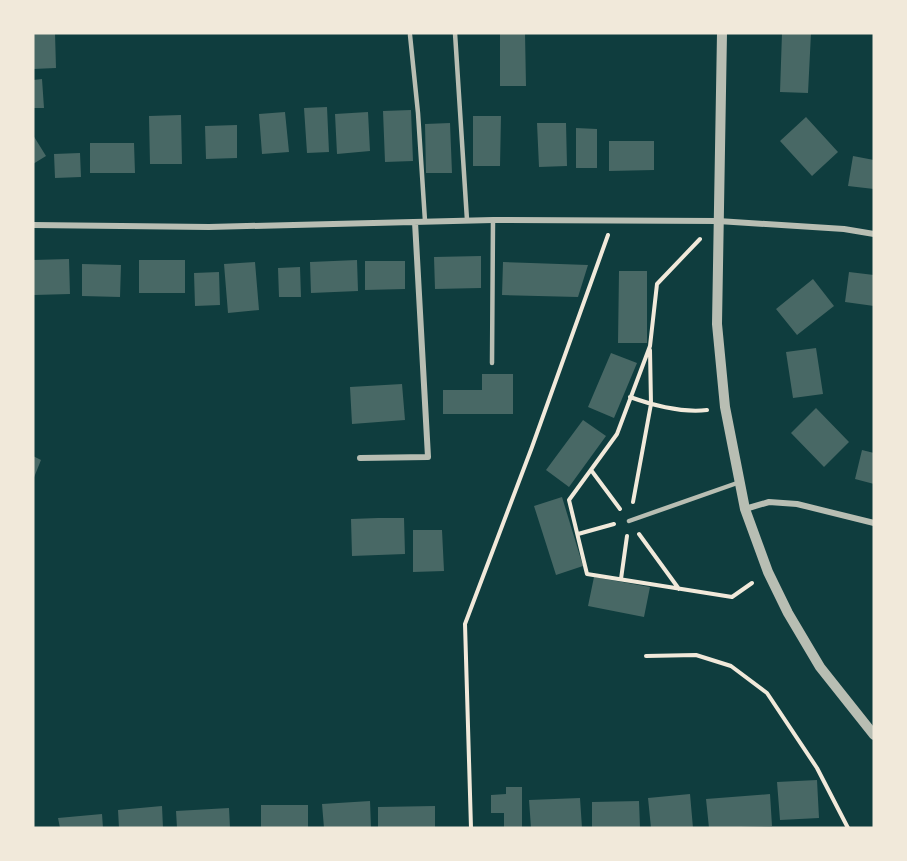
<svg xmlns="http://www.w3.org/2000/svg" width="907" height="861" font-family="'Noto Sans',sans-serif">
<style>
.building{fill:#486865}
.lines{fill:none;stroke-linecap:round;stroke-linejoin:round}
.path{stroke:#f1e9da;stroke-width:4}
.service{stroke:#b8beb3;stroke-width:4.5}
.minor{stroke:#b8beb3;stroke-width:6}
.tertiary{stroke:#b8beb3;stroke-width:10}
</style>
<rect width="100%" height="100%" fill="#0f3d3e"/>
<path class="building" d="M55 33 56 68 33 69V34Z
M500 33H525L526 86H500Z
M782 33H811L808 93 780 92Z
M42 79 44 108H33V80Z
M327 107 329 152 307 153 304 108Z
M411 110 413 161 385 162 383 111Z
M285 112 289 152 262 154 259 114Z
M368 112 370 151 337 154 335 114Z
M181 115 182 164H150L149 116Z
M473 116H501L500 166H473Z
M806 117 838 152 812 176 780 141Z
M450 123 452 173H426L425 124Z
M537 123H566L567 166 539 167Z
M237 125V158L206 159 205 126Z
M576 128 597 129V168H576Z
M33 135 46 156 33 164Z
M609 141H654V170L609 171Z
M90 143H134L135 173H90Z
M80 153 81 177 55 178 54 154Z
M853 156 874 160V189L848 186Z
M481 256V288L435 289 434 257Z
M69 259 70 294 34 295 33 260Z
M139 260H185V293H139Z
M357 260 358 291 311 293 310 262Z
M365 261H405V289L365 290Z
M255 262 259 310 228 313 224 264Z
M503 262 531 263 588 265 578 297 502 295Z
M82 264 121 265 120 297 82 296Z
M300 267 301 297H279L278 268Z
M619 271H647V343H618Z
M219 272 220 305 195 306 194 273Z
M849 272 874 275V306L845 302Z
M813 279 834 306 797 335 776 309Z
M816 348 823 394 793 398 786 352Z
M611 353 637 363 614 418 588 407Z
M482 374H513V414H443V390H482Z
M402 384 405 420 352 424 350 387Z
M816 408 849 442 824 467 791 433Z
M583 420 606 436 569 487 546 470Z
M862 450 874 453V484L855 479Z
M33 456 41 460 33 480Z
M562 497 583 566 556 575 534 506Z
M378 518H404L405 554 352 556 351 519Z
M413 530H442L444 571 413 572Z
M594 577 650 587 644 617 588 606Z
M817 780 819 818 780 820 777 782Z
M506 787H522V828H504V813H491V795L506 794Z
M690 794 693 828H651L648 798Z
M770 794 772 826 709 828 706 799Z
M580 798 582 828H531L529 800Z
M370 801 371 828H324L322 804Z
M639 801 640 828H592V802Z
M261 805H308V828H261Z
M162 806 163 828H119L118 810Z
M435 806V828H378V807Z
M229 808 230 828H177L176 811Z
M102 814 103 828H60L58 818Z"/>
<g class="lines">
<path class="path" d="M700 239 657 284 650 346 617 434 569 500 587 574 732 597 752 583
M630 397C655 406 681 413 707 410
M591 470 620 509
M633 502 651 404 650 350
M578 534 614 524
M639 534 679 589
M621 579 627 536
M646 656 696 655 731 666 767 693 817 768 848 828
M471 828 465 624 532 447 608 235"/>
<path class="service" d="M455 33 467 220
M410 35 418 113 425 221
M492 363 493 220
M629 521 740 482"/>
<path class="minor" d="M33 225 209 227 493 220 718 221 844 229 874 234
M360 458 428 457 415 222
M745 509 769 502 797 504 874 523"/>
<path class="tertiary" d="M722 33 717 324 725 407 745 509 768 572 788 613 820 667 874 735"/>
</g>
<rect width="907" height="861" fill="none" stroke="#f1e9da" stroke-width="69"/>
</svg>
